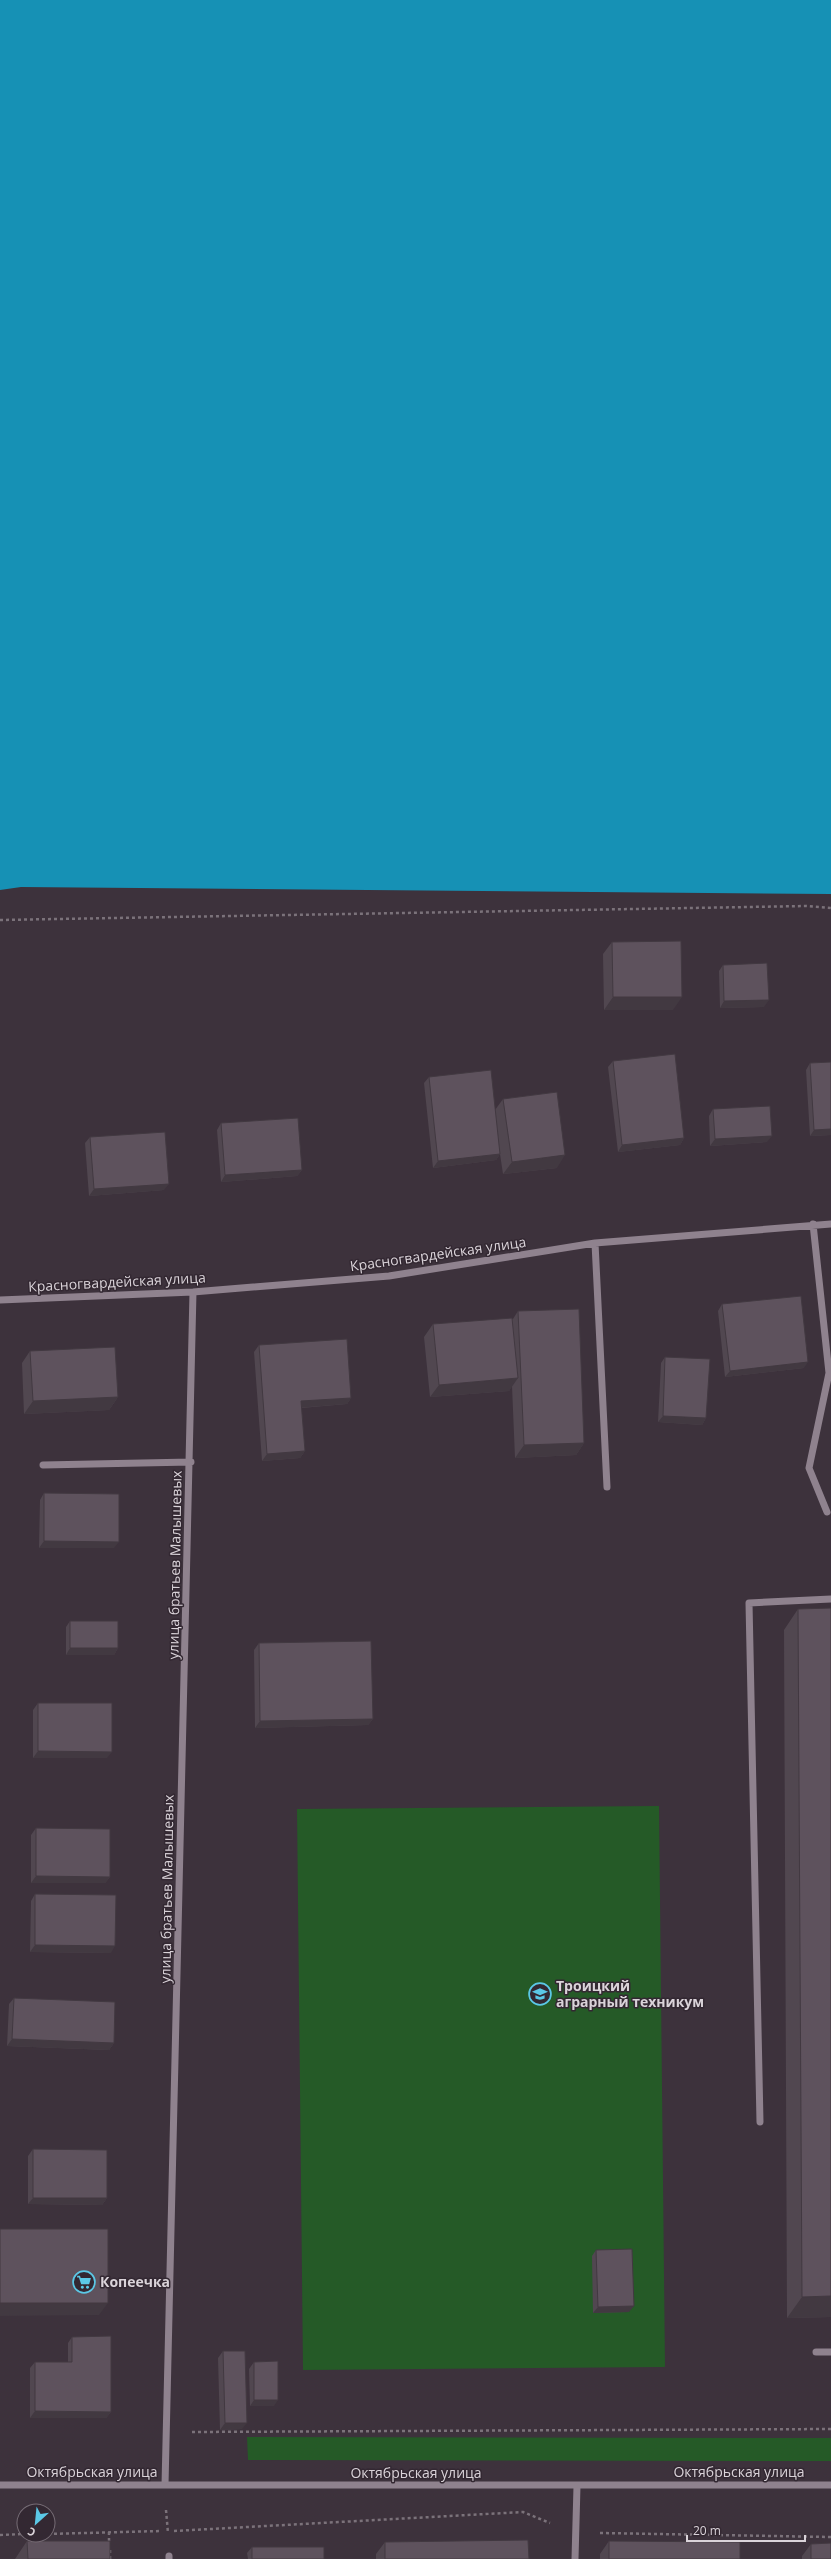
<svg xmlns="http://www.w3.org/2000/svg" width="831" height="2559" font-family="'Open Sans',sans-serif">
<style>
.green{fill:#255a27}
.water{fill:#1691b5}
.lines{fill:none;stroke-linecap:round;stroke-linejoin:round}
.path{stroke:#7b727a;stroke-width:2.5;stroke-dasharray:3 3;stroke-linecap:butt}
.minor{stroke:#8f828e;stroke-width:7}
.wall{fill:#514750}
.shaded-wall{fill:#423941}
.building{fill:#5e525d;stroke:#423941}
.labels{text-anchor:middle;stroke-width:3;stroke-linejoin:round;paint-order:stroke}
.street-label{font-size:14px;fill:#dad3d9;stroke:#332832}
.poi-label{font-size:14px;font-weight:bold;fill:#dad3d9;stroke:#332832;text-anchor:start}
</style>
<rect width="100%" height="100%" fill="#3d323c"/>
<path class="green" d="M659 1806 665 2367 303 2370 297 1809Z
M247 2437 831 2438V2461L248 2460Z"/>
<path class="water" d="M0 0H831V894L21 887 0 890Z"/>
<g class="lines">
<path class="path" d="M0 920 806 906 831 908
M192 2432 831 2429
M166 2510 168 2533
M174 2531 523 2512 550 2523
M109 2532V2543
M600 2533 831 2537
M48 2534 161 2531
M0 2535 24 2534
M110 2550V2559"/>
<path class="minor" d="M813 1224 829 1373 809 1468 827 1512
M595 1243 607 1487
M0 1300 193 1292 389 1276 595 1243 831 1224
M43 1465 191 1462
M760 2122 749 1603 831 1599
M816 2352H831
M0 2485H831
M165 2485 193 1292
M169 2556V2559
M575 2559 577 2486"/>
</g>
<path class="wall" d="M612 942 673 1010H604L603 954Z
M723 965 764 1007 720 1008 719 971Z
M613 1061 684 1138 680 1145 618 1152 608 1067Z
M831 1062V1135L810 1136 806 1070 810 1063Z
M429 1077 495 1110 503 1099 557 1168 503 1174 500 1154 496 1160 433 1168 424 1083Z
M713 1109 767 1142 710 1146 709 1116Z
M221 1123 302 1170 297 1176 221 1182 217 1130Z
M90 1137 164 1190 89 1196 85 1143Z
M722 1304 804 1368 725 1377 718 1311Z
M518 1311 584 1443 576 1455 515 1458 512 1386 509 1391 430 1397 424 1337 433 1324 513 1319Z
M259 1345 351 1398 347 1404 301 1408 305 1451 300 1458 262 1461 254 1352Z
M30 1351 118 1397 109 1410 24 1414 22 1363Z
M665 1357 706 1418 702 1425 658 1422 661 1363Z
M44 1493 114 1548H39L40 1500Z
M798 1609 831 2317 787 2318 784 1630Z
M70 1621 118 1648 114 1655H66V1627Z
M259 1643 373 1719 368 1725 255 1728 254 1650Z
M38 1703 107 1758H33V1710Z
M36 1828 110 1877 105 1883H31V1835Z
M35 1894 111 1953 30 1952 31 1901Z
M14 1998 114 2043 109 2050 7 2046 9 2004Z
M33 2149 107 2198 102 2205 28 2204V2156Z
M596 2250 629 2312 593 2313 592 2256Z
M72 2337 111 2412 106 2418H30V2368L35 2362H68V2343Z
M223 2351 242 2429 220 2430 218 2358Z
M254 2362 274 2406H250L249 2369Z
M27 2541 110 2559H15Z
M609 2541 740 2559H600V2554Z
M385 2542 529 2559H376V2554Z
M811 2544 831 2559H802V2556Z
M252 2547 324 2559H248L247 2553Z"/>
<path class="shaded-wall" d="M613 997H682L673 1010H604Z
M769 1000 764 1007 720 1008 724 1001Z
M831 1129V1135L810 1136 814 1130Z
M772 1136 767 1142 710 1146 715 1139Z
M684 1138 680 1145 618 1152 622 1145Z
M500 1154 496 1160 433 1168 438 1161Z
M565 1155 557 1168 503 1174 512 1162Z
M302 1170 297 1176 221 1182 225 1175Z
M169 1184 164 1190 89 1196 94 1189Z
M808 1362 804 1368 725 1377 730 1371Z
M518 1378 509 1391 430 1397 439 1385Z
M118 1397 109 1410 24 1414 33 1401Z
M351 1398 347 1404 296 1408 301 1401Z
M663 1416 706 1418 702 1425 658 1422Z
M584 1443 576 1455 515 1458 524 1445Z
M305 1451 300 1458 262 1461 267 1454Z
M44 1541 119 1542 114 1548H39Z
M70 1648H118L114 1655H66Z
M373 1719 368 1725 255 1728 260 1721Z
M38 1751 112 1752 107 1758H33Z
M36 1876 110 1877 105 1883H31Z
M35 1945 115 1946 111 1953 30 1952Z
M12 2039 114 2043 109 2050 7 2046Z
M33 2198H107L102 2205 28 2204Z
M831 2296V2317L787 2318 802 2297Z
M0 2303H108L99 2315 0 2316Z
M634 2306 629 2312 593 2313 598 2307Z
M254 2400H278L274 2406H250Z
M35 2411 111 2412 106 2418H30Z
M225 2423H247L242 2429 220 2430Z"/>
<path class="building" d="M681 941 682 997H613L612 942Z
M767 963 769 1000 724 1001 723 965Z
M675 1054 684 1138 622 1145 613 1061Z
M831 1062V1129L814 1130 810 1063Z
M491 1070 500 1154 438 1161 429 1077Z
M557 1092 565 1155 512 1162 503 1099Z
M770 1106 772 1136 715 1139 713 1109Z
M298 1118 302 1170 225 1175 221 1123Z
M165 1132 169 1184 94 1189 90 1137Z
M801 1296 808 1362 730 1371 722 1304Z
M579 1309 584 1443 524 1445 518 1311Z
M512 1318 518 1378 439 1385 433 1324Z
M347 1339 351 1398 301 1401 305 1451 267 1454 259 1345Z
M115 1347 118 1397 33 1401 30 1351Z
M665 1357 710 1359 706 1418 663 1416Z
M44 1493 119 1494V1542L44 1541Z
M831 1608V2296L802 2297 798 1609Z
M70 1621H118V1648H70Z
M371 1641 373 1719 260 1721 259 1643Z
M38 1703H112V1752L38 1751Z
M36 1828 110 1829V1877L36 1876Z
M35 1894 116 1895 115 1946 35 1945Z
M14 1998 115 2002 114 2043 12 2039Z
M33 2149 107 2150V2198H33Z
M0 2229H108V2303H0Z
M632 2249 634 2306 598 2307 596 2250Z
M111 2336V2412L35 2411V2362H72V2337Z
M223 2351H245L247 2423H225Z
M278 2361V2400H254V2362Z
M528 2540 529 2559H385V2542Z
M27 2541H110V2559H28Z
M609 2541 740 2542V2559H609Z
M831 2543V2559H811V2544Z
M252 2547H324V2559H252Z"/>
<defs>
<g id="university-ring" transform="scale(1.15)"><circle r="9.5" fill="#332832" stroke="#5bc8e6" stroke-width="1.5"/><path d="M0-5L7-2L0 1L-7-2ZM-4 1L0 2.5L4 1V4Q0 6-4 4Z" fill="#5bc8e6"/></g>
<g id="supermarket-ring" transform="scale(1.15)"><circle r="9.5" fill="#332832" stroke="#5bc8e6" stroke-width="1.5"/><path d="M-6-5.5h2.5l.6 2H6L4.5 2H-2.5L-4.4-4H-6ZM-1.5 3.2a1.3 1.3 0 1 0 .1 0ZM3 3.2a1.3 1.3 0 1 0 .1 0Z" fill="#5bc8e6"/></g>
</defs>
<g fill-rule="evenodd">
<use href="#university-ring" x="540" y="1994"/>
<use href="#supermarket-ring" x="84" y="2282"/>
</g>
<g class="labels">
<g class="street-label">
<text transform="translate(438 1254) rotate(-8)" y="5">Красногвардейская улица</text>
<text transform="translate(117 1282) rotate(-3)" y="5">Красногвардейская улица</text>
<text transform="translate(175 1565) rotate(-89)" y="5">улица братьев Малышевых</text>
<text transform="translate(167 1889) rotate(-89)" y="5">улица братьев Малышевых</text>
<text x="92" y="2477">Октябрьская улица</text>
<text x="739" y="2477">Октябрьская улица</text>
<text x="416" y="2478">Октябрьская улица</text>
</g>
<g class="poi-label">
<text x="556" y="1991">Троицкий<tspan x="556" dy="16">аграрный техникум</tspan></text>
<text x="100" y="2287">Копеечка</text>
</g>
</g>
<g transform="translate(36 2523) rotate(207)"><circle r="19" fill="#332832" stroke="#766c75"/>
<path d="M0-3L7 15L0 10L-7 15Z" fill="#5bc8e6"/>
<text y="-6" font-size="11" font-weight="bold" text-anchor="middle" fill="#dad3d9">С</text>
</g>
<path d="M687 2535v6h118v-6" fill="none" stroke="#dad3d9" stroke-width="2"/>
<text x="693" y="2535" font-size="12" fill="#dad3d9" stroke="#332832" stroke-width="3" paint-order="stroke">20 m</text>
</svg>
